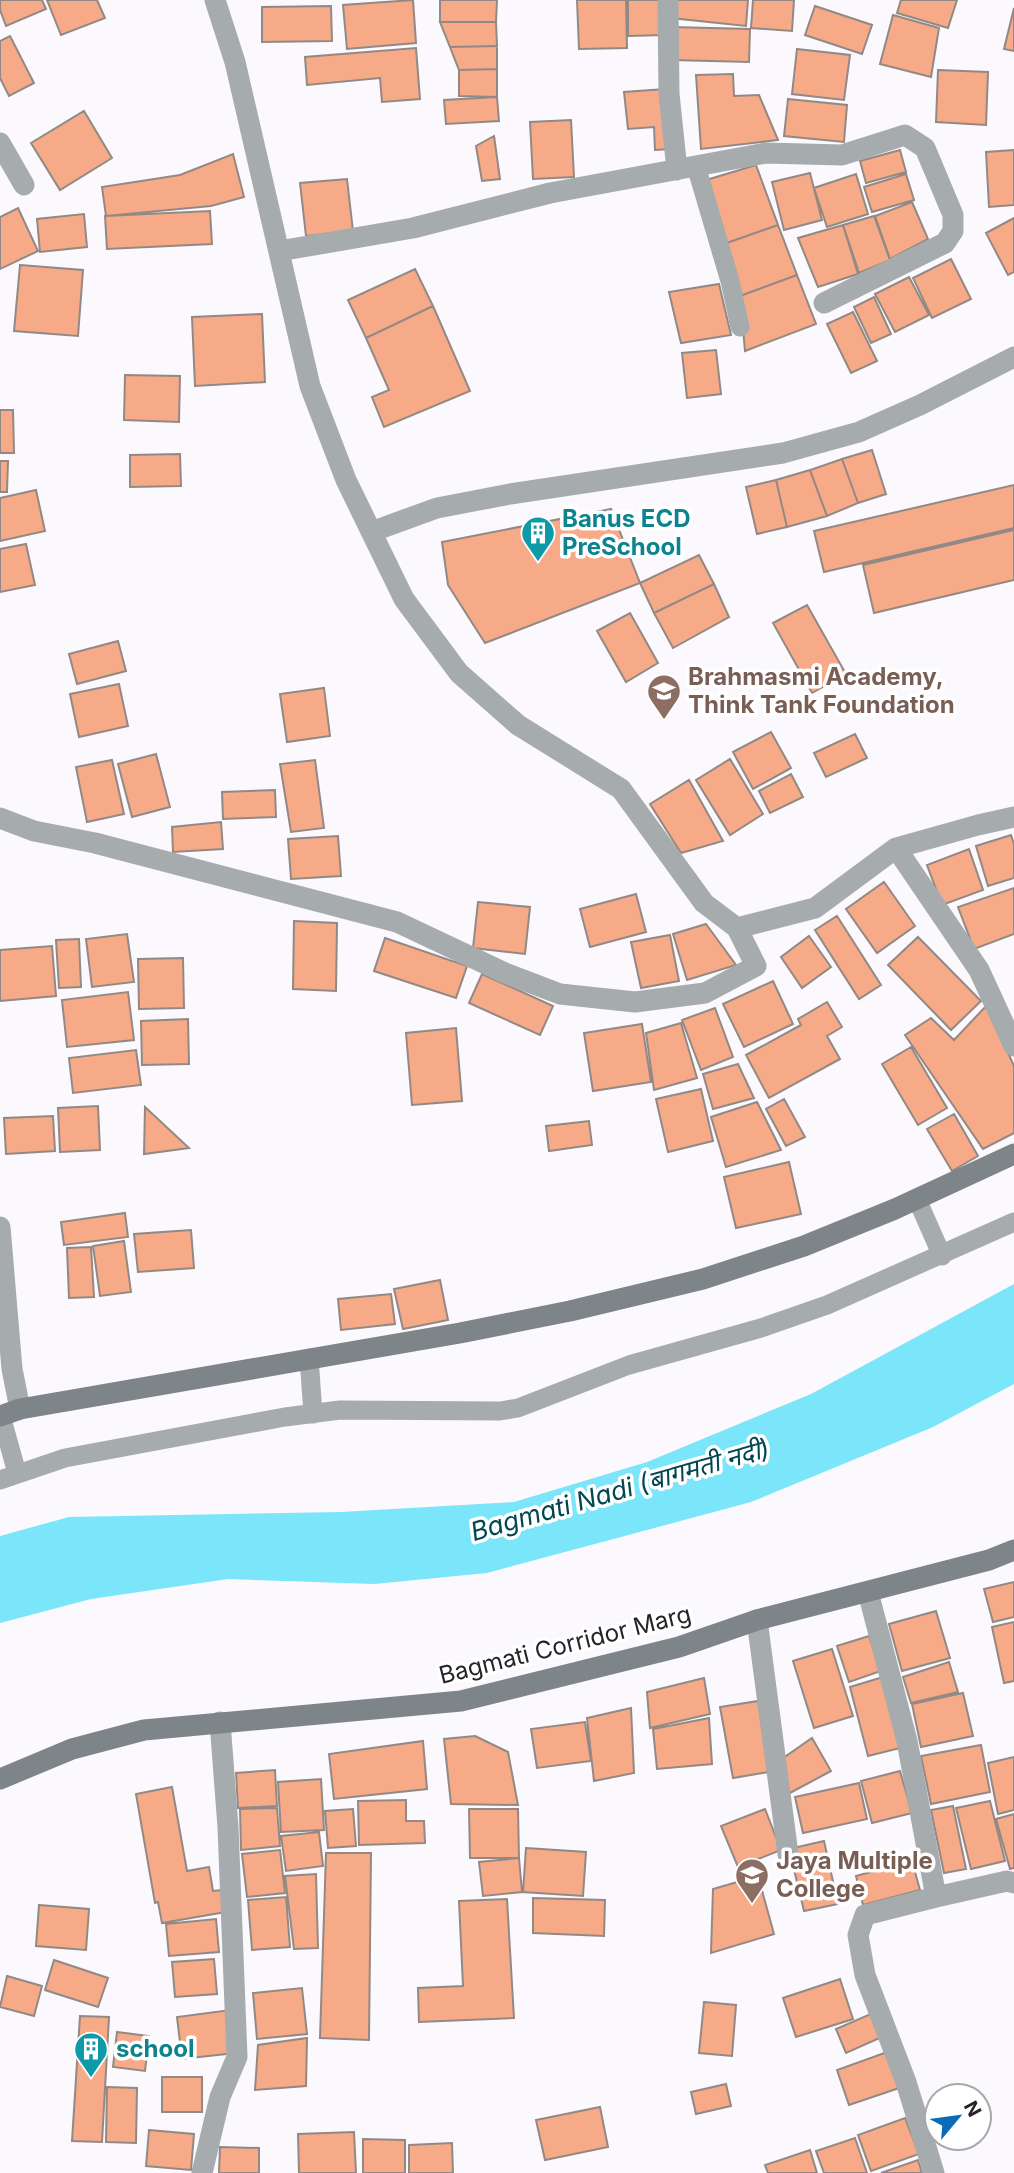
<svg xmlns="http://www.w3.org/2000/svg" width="1014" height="2173" font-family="Inter,'Noto Sans Devanagari',sans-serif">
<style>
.water{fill:#7be5fa}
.building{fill:#f7aa87;stroke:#938984;stroke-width:2}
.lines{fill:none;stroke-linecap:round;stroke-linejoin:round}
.lane{stroke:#a6abad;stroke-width:19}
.street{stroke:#a6abad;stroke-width:21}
.secondary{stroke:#7d8588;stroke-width:21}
.labels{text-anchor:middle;stroke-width:7;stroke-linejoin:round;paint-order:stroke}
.culture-label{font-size:24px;font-weight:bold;fill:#0d838f;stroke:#fff;text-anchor:start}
.education-label{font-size:24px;font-weight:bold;fill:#785e54;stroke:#fff;text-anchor:start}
.street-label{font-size:24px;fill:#262428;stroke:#fff}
.water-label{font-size:26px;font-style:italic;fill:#014752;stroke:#fff}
</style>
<rect width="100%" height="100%" fill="#fbf8fe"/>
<path class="water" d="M1014 1284V1384L933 1427 751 1502 487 1573 374 1584 228 1579 91 1599 0 1623V1536L69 1517 341 1512 514 1502 647 1462 811 1394Z"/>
<path class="building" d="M0 0H42L46 9 6 26 0 10Z
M47 0H97L105 18 61 35Z
M413 0 416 43 347 49 343 5Z
M440 0H497L496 22H440Z
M577 0H626L627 48 579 49Z
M628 0H664L665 35 628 36Z
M673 0H748L746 26 671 18Z
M753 0H794L792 31 751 28Z
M901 0H957L948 28 897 13Z
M331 6 332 41 262 42V7Z
M815 6 872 25 862 54 805 35Z
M1014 8V51L1004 49Z
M893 15 939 28 931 77 880 64Z
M440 22H496L497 46 450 47Z
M672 27 750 29 749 62 671 60Z
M10 36 34 83 9 96 0 78V41Z
M497 46V69L459 70 450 47Z
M416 48 420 99 382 102 380 78 307 85 305 57Z
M797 49 850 55 844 100 792 94Z
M497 69V97L459 96V70Z
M938 70 988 72 986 125 936 122Z
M733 74 734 96 759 95 778 140 701 149 696 75Z
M665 89 671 149 655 150 654 127 628 129 624 92Z
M497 97 499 121 446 124 444 100Z
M788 99 847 105 844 142 784 136Z
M84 111 112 158 60 190 31 143Z
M571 120 574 177 533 179 530 122Z
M494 136 500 179 482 181 476 146Z
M900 150 906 172 866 183 860 161Z
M1014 150V205L989 207 986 152Z
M233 154 244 197 211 206 106 216 102 187 180 175Z
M756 165 778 225 721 245 703 181Z
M810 173 822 220 784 230 772 182Z
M856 174 868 214 827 227 814 188Z
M906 174 914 200 872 212 864 187Z
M347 179 353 231 306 236 300 183Z
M912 202 928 239 890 259 875 216Z
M18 208 38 251 0 269V217Z
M210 211 212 244 107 249 105 216Z
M84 214 87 247 40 252 37 219Z
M874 216 890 260 859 273 843 225Z
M1014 218V272L1008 275 986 233Z
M778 225 797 275 740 296 721 245Z
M843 225 858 274 818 287 798 238Z
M951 259 971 299 932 318 913 278Z
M20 265 83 270 78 336 14 331Z
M415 269 433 306 366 338 348 300Z
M797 275 816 324 745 351 740 296Z
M909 277 929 315 895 332 875 294Z
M719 284 731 335 681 343 669 292Z
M874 297 891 334 871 343 854 307Z
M433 306 470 391 384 427 372 397 389 390 366 338Z
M853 312 877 361 851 373 827 324Z
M262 314 265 382 195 386 192 317Z
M716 350 721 394 687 398 682 353Z
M125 375 180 376 179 422 124 420Z
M0 410H13L14 453H0Z
M872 450 886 494 858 503 842 459Z
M180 454 181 486 130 487V455Z
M842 459 858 503 827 516 810 470Z
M0 461H8L7 492H0Z
M810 470 827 516 787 527 776 480Z
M776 480 787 527 757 534 746 487Z
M1014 485V528L824 572 814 531Z
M36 490 45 531 0 541V498Z
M611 509 640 583 485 643 448 585 442 542Z
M1014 530V580L874 613 863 565Z
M26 544 35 585 0 592V549Z
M699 555 714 584 654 613 640 583Z
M714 584 729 617 673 648 654 613Z
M807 605 846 674 812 693 773 623Z
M630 613 658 663 626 682 597 631Z
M118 641 126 671 77 684 69 654Z
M119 684 128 726 79 737 70 694Z
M324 688 330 736 287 742 280 694Z
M771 732 791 768 753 789 733 752Z
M855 734 867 758 826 777 814 753Z
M156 754 170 807 132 817 118 764Z
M730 759 763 814 730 835 696 780Z
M112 760 124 814 87 822 76 767Z
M315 760 324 828 291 832 280 764Z
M791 774 803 797 770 813 759 791Z
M689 780 723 841 681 853 650 804Z
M275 790 276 817 223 819 222 792Z
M221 822 223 849 173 852 172 827Z
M1011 835 1014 844V878L988 886 976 846Z
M338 836 341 876 291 879 288 839Z
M969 849 983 890 942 905 927 865Z
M884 882 915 926 877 953 846 909Z
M1014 888V934L974 949 958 907Z
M636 894 646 932 590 947 580 909Z
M478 902 530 907 525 954 473 948Z
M837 916 881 985 859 999 815 930Z
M294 921 337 923 336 991 293 989Z
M706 924 736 965 687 980 673 934Z
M127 934 134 982 92 987 86 939Z
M670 935 679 981 641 988 631 942Z
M809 936 831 967 802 988 781 957Z
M918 937 981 1001 951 1030 888 965Z
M385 938 467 966 456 998 374 971Z
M79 939 81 987 59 988 56 940Z
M52 946 56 996 0 1001V950Z
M183 958 184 1008 139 1009 138 959Z
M482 974 553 1006 540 1035 469 1003Z
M773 981 793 1024 744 1047 723 1004Z
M128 992 134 1040 67 1047 62 1000Z
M827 1002 842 1027 827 1036 840 1059 769 1098 746 1055 801 1025 798 1019Z
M987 1005 1014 1066V1133L983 1149 905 1035 931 1018 954 1040Z
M715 1008 733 1057 701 1070 682 1020Z
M188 1019 189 1064 142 1065 141 1021Z
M681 1023 697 1078 654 1090 646 1033Z
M642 1024 651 1082 593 1091 584 1033Z
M456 1028 462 1101 412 1105 406 1033Z
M911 1047 947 1108 918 1125 882 1064Z
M136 1050 141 1085 73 1093 69 1058Z
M738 1064 754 1098 713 1109 703 1074Z
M701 1089 713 1141 668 1152 656 1099Z
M784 1099 805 1137 786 1146 766 1109Z
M757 1102 781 1150 726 1167 711 1117Z
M98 1106 100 1150 60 1152 58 1108Z
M145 1107 189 1148 144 1154Z
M954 1114 978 1156 952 1171 927 1129Z
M53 1116 55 1151 6 1154 4 1118Z
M589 1121 592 1145 549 1151 546 1126Z
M789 1162 801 1214 736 1228 724 1177Z
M125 1213 128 1237 64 1245 61 1222Z
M191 1230 194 1268 138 1272 134 1234Z
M124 1241 131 1292 100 1296 93 1246Z
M91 1247 94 1297 69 1298 67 1248Z
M440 1280 448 1320 403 1329 394 1289Z
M391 1294 395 1324 341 1330 338 1299Z
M1014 1582V1617L993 1622 984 1589Z
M936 1611 950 1658 902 1671 889 1624Z
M1014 1622V1681L1004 1683 992 1627Z
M869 1636 881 1671 849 1682 837 1646Z
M832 1649 853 1716 814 1728 793 1661Z
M949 1662 958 1692 911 1703 903 1677Z
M883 1677 900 1748 868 1756 850 1687Z
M704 1678 710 1714 650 1728 647 1692Z
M963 1693 973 1736 921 1747 912 1704Z
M758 1701 769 1772 733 1778 720 1707Z
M631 1708 634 1773 594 1781 587 1718Z
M709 1718 712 1764 657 1769 653 1729Z
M585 1722 591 1761 537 1768 531 1729Z
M475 1736 508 1752 518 1805 451 1804 444 1739Z
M812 1738 831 1771 790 1793 779 1761Z
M423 1741 427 1789 334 1799 329 1754Z
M981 1745 990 1792 931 1804 921 1756Z
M1014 1757V1810L998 1814 988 1763Z
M275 1770 277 1806 238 1808 236 1773Z
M900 1771 912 1813 872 1823 861 1781Z
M321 1779 324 1830 281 1832 278 1782Z
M859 1783 867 1819 803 1833 795 1797Z
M172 1787 187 1871 209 1867 213 1891 222 1890 226 1912 162 1923 158 1902 155 1903 136 1794Z
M406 1800V1821H424L425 1843 359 1845 358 1801Z
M990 1801 1005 1861 971 1869 956 1808Z
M953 1806 966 1869 944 1873 931 1810Z
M277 1808 280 1846 241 1850 240 1809Z
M353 1809 356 1846 328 1848 325 1811Z
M469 1809H518L519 1858H470Z
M765 1809 781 1850 738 1867 721 1826Z
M1014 1814V1868L1010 1869 996 1819Z
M319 1832 323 1866 286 1871 281 1836Z
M824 1841 838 1904 804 1911 789 1849Z
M526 1848 586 1852 583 1896 523 1892Z
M280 1850 285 1893 247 1897 242 1854Z
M326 1853H371L369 2040 320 2038Z
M519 1858 522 1892 483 1896 479 1862Z
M912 1861 920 1890 863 1905 856 1876Z
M316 1874 318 1948 294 1949 285 1876Z
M758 1876 774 1934 711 1953 713 1889Z
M286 1897 290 1947 252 1950 248 1900Z
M533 1898 605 1900 604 1936 533 1933Z
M507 1899 514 2018 419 2022 418 1988 463 1986 459 1901Z
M39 1905 89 1909 86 1950 36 1946Z
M216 1919 219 1952 169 1956 166 1924Z
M214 1959 217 1994 175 1997 172 1962Z
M54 1960 108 1978 98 2007 45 1990Z
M7 1976 42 1986 34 2016 0 2007Z
M840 1979 853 2019 796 2037 783 1998Z
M302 1988 307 2034 257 2039 253 1993Z
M704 2002 736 2005 732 2056 699 2053Z
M230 2010 235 2053 182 2059 177 2017Z
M873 2013 882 2037 846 2053 836 2029Z
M80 2016 109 2017 102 2142 72 2141Z
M117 2032 149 2036 145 2071 113 2067Z
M307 2038 306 2086 255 2090 258 2045Z
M887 2052 899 2088 849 2105 837 2070Z
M162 2077H202V2112H162Z
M726 2084 731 2106 696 2114 691 2092Z
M107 2087 137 2088 136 2143 106 2142Z
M600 2107 608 2147 545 2160 536 2120Z
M905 2118 919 2154 871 2171 858 2135Z
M149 2130 194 2134 191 2170 146 2166Z
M354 2132 356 2173H299L298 2134Z
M855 2138 867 2173H824L816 2151Z
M363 2139 405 2140V2173H363Z
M452 2143 453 2173H409V2145Z
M220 2147 259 2148V2173H219Z
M810 2150 817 2173H768L765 2165Z
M918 2160 922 2173H881Z"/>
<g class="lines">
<path class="lane" d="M696 166 730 281 740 327
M917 1199 942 1256
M309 1358 313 1414
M1 1416 17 1473
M0 1480 65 1458 285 1417 340 1410 500 1411 518 1408 629 1365 761 1328 827 1305 1014 1222"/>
<path class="street" d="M215 0 235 62 310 386 346 480 404 599 459 673 518 725 621 789 704 903 737 928 815 908 896 848 979 970 1014 1046
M668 0 669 94 677 170
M0 143 24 185
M279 251 413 228 550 193 766 153 842 155 905 135 925 148 953 215V231L945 243 824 303
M371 532 437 508 510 494 783 453 859 432 920 405 1014 357
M0 818 34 831 95 843 397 922 505 973 560 994 635 1002 705 993 756 966 737 928
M896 848 978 825 1014 817
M0 1227 12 1369 20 1409
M868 1592 907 1741 936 1897 865 1915 858 1935 865 1975 906 2082 934 2173
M757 1620 788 1854
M936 1897 1007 1881 1014 1883
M202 2173 220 2097 237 2057 228 1827 220 1722"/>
<path class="secondary" d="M0 1416 20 1409 460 1333 570 1311 703 1279 804 1246 895 1209 1014 1154
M0 1779 72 1749 144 1730 461 1701 679 1647 757 1620 989 1560 1014 1550"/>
</g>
<defs>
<g id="building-pin" transform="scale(1.75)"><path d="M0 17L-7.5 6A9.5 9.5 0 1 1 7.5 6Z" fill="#0f9aa8" stroke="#fff"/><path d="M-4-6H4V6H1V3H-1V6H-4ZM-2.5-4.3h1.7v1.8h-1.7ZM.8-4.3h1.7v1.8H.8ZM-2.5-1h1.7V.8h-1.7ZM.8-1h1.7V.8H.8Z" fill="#fff"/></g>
<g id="school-pin" transform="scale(1.75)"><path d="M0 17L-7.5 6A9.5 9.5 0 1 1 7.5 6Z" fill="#8d6e63" stroke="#fff"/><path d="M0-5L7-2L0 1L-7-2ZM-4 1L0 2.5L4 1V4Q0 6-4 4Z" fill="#fff"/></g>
<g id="university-pin" transform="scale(1.75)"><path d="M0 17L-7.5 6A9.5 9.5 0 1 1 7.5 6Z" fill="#8d6e63" stroke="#fff"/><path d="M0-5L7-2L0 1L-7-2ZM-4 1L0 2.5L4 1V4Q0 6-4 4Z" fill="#fff"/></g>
</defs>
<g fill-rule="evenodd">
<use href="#building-pin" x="538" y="533"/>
<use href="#school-pin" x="664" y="691"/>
<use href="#university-pin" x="752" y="1875"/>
<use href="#building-pin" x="91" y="2049"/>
</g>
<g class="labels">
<g class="culture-label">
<text x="562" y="527">Banus ECD<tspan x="562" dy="28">PreSchool</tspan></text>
<text x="116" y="2057">school</text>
</g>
<g class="education-label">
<text x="688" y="685">Brahmasmi Academy,<tspan x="688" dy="28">Think Tank Foundation</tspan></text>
<text x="776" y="1869">Jaya Multiple<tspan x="776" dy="28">College</tspan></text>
</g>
<g class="street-label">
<text transform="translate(565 1645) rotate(-14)" y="8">Bagmati Corridor Marg</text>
</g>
<g class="water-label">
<text transform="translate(620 1490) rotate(-16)" y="9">Bagmati Nadi (बागमती नदी)</text>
</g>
</g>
<g transform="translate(958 2117) rotate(61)"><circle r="33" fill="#ffffff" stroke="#a8a7a9" stroke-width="2"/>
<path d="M0-5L12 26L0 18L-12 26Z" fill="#086cb9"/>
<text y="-10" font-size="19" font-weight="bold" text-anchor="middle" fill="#262428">N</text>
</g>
</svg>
